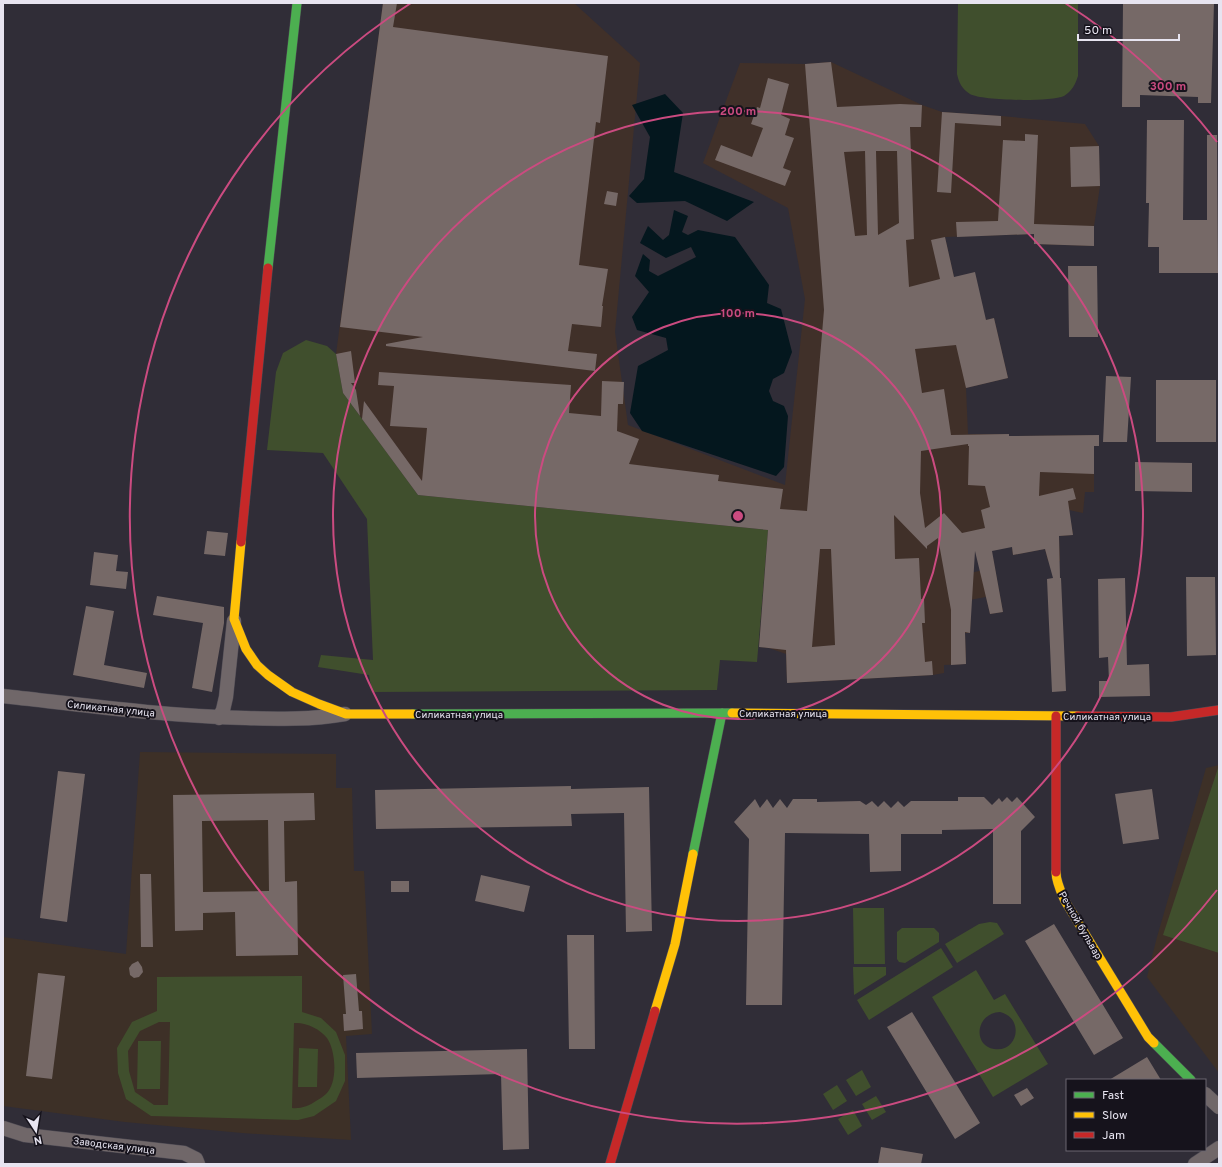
<svg xmlns="http://www.w3.org/2000/svg" width="1222" height="1167" font-family="Overpass,sans-serif">
<style>
.industrial{fill:#403029}
.education{fill:#3d3027}
.green{fill:#404f2d;fill-rule:evenodd}
.water{fill:#04171e}
.building{fill:#766967;fill-rule:evenodd}
.lines{fill:none;stroke-linecap:round;stroke-linejoin:round}
.street-casing{stroke:#4e4b54;stroke-width:15}
.fast-casing{stroke:#4e4b54;stroke-width:10}
.slow-casing{stroke:#4e4b54;stroke-width:10}
.jam-casing{stroke:#4e4b54;stroke-width:10}
.street{stroke:#706769;stroke-width:14}
.fast{stroke:#4caf50;stroke-width:9}
.slow{stroke:#ffc107;stroke-width:9}
.jam{stroke:#c62828;stroke-width:9}
.ring{fill:none;stroke:#cb4b80;stroke-width:2}
.labels{text-anchor:middle;stroke-width:4;stroke-linejoin:round;paint-order:stroke}
.street-label{font-size:10px;fill:#e7e4f0;stroke:#16131c}
.centre{fill:#cb4b80;stroke:#16131c;stroke-width:2}
.ring-label{font-size:12px;text-anchor:middle;font-weight:bold;fill:#cb4b80;stroke:#16131c;stroke-width:4;stroke-linejoin:round;paint-order:stroke}
</style>
<rect width="100%" height="100%" fill="#302d37"/>
<path class="industrial" d="M383 3H574L640 63 615 332 628 425 785 485 805 299 788 208 703 163 740 63 805 64 831 62 922 105 942 112 1001 116 1085 124 1099 146 1100 186 1094 226V246L1034 244V234L945 237 954 277 986 320 994 318 1008 378 966 388 968 434H1009V436L1092 435 1093 452 1094 453V492H1085L1083 513 1069 510 1073 535 1059 536 1060 561H1048L1045 549 1013 555 1012 547 968 546 965 574 984 570 993 558 1003 612 990 614 986 597 964 601 967 615H971L970 633H965L966 664 944 665V673L933 675 787 683 786 654 769 648 759 647 768 530 418 495 343 393 336 354Z"/>
<path class="education" d="M140 752 336 754V788H352L354 871H364L372 1034 346 1036 351 1140 242 1133 125 1122 3 1106V937L126 954Z
M1219 765V1073L1147 977 1157 937 1206 768Z"/>
<path class="green" d="M958 3H1078V76C1075 85 1072 91 1064 96 1050 102 983 101 970 94 962 89 959 83 957 74Z
M306 340 327 346 336 354 343 393 418 495 768 530 757 662 720 660 717 690 372 692 369 675 318 667 321 655 373 660 367 519 323 453 267 450 276 372 283 353Z
M1219 765V953L1163 935Z
M853 908H884L885 964H854Z
M990 922 997 923 1004 934 957 963 945 944 979 924Z
M902 928H934L939 933V942L905 963 899 962 897 959V932Z
M941 948 953 967 869 1020 857 1000Z
M853 967H886V975L854 995Z
M976 970 994 1000 1005 994 1048 1064 993 1097 932 997ZM1000 1012C1025 1018 1018 1053 994 1049 972 1045 976 1013 1000 1012Z
M302 976V1012L321 1018 336 1032 345 1055V1081L336 1101 314 1116 298 1120 151 1116 126 1099 118 1073 117 1048 132 1022 157 1011V977ZM159 1022H170L168 1105H154L135 1092 129 1071 128 1051 140 1031ZM294 1023C306 1022 320 1029 327 1038 336 1051 338 1083 326 1094 323 1097 319 1099 316 1101 309 1106 300 1109 292 1108Z
M138 1041H161L160 1089H137Z
M299 1048 318 1049 317 1087H298Z
M862 1070 871 1087 856 1096 846 1080Z
M837 1085 847 1101 833 1110 823 1094Z
M876 1096 886 1112 872 1120 862 1104Z
M853 1110 862 1126 848 1135 838 1119Z"/>
<path class="water" d="M665 94 683 113 674 172 754 202 727 221 685 201 637 203 629 196 644 179 650 137 632 105Z
M674 210 688 216 682 232 688 235 698 230 735 237 769 285 767 303 781 309 792 352 784 373 773 379 769 391 773 401 784 406 788 416 784 467 776 476 642 431 630 413 638 366 668 350 666 338 637 330 632 317 649 292 635 276 643 254 650 260 649 271 658 276 696 257 691 247 666 258 640 243 648 226 663 240 669 235Z"/>
<path class="building" d="M383 3H397L393 27 608 56 600 123 596 122 579 265 608 269 602 306H603L601 327 572 324 568 351 597 354 595 371 386 346V344L423 337 340 327Z
M1123 3H1214L1211 103H1198V97L1140 95V107H1122Z
M831 62 837 107 900 104 922 105 921 127H910L914 239 906 240 909 287 940 279 931 240 945 237 954 277 975 272 986 320 994 318 1008 378 966 388 956 345 915 349 922 393 944 389 951 435 1009 434V436L1099 435V446H1094V474L1040 472 1039 496 1073 488 1076 499 1068 501 1073 535 1059 536 1060 578H1061L1066 691 1052 692 1047 579 1053 578 1045 549 1013 555 1012 547 992 551 1003 612 990 614 975 551 970 633 965 632 966 664 951 665V610L938 538 927 546V549L894 515 895 559 919 558 921 599H924L925 623H922L925 662 932 661 933 675 787 683 786 650 759 647 768 530 418 495 362 419 364 401 422 481 427 428 390 426 394 386 378 385 379 372 571 385 569 413 601 416 602 381 624 382 623 404H618L617 431 639 439 629 464 719 475 718 481 783 489 780 509 807 511 824 310 805 64ZM865 151 867 235 855 236 844 152ZM876 151H897L899 223 878 235ZM968 444V446H969L968 485 985 486 990 507 981 510 985 528 962 533 944 513 925 528 920 493 921 451ZM820 549H831L835 645 812 647Z
M768 78 789 84 781 115 790 119 785 135 794 138 783 168 791 171 785 186 715 160 721 145 752 157 763 128 751 124 757 107 760 108Z
M942 112 1001 116V126L955 123 951 193 937 192Z
M1147 120H1184L1183 220H1207V135H1217L1218 273H1159V247H1148L1149 203H1146Z
M1025 134 1038 135 1034 224 1094 226V246L1034 244V234L957 237 956 222 998 221 1003 140 1025 141Z
M1099 146 1100 186 1071 187 1070 147Z
M607 191 618 193 616 206 604 204Z
M1068 266H1097L1098 337H1069Z
M351 351 355 383H351L356 390 360 416 343 393 336 354Z
M1106 376 1131 377 1127 442H1103Z
M1156 380H1216V442H1156Z
M1135 462 1192 463V492L1135 491Z
M207 531 228 533 225 556 204 554Z
M94 552 118 555 116 571 128 572 126 589 90 585Z
M1186 577H1215L1216 655 1187 656Z
M1125 578 1127 665 1149 664 1150 696 1099 697V681H1109L1108 657 1099 658 1098 579Z
M157 596 224 607V623L212 692 192 688 203 623 153 615Z
M86 606 114 611 104 665 147 673 144 688 73 675Z
M58 771 85 774 67 922 40 918Z
M571 786V789L649 787 652 931 626 932 624 813 571 814 572 826 376 829 375 790Z
M1152 789 1159 839 1123 844 1115 794Z
M314 793 315 820 284 821 285 882 297 881 298 955 236 956 235 912 203 913V930L175 931 173 795ZM268 820 269 891 203 892 202 821Z
M958 797H984L992 805 999 798 1002 802 1007 797 1012 802 1017 797 1035 817 1021 831V904H993V829L942 830V834H901V871L870 872 869 834 785 833 782 1005H746L749 839 734 822 755 799 760 808 767 799 773 808 780 799 787 808 793 799H817V802L860 801 866 805 872 801 878 807 884 801 891 808 898 801 904 807 911 801H958Z
M140 874H151L153 947H141Z
M481 875 530 886 524 912 475 901Z
M391 881H409V892H391Z
M1054 924 1123 1038 1094 1055 1025 941Z
M567 935H594L595 1049H569Z
M138 961 142 967 143 972 139 977 134 978 130 975 129 968 132 964Z
M38 973 65 976 52 1079 26 1076Z
M356 974 359 1011H362L363 1029 344 1031 343 1014H346L343 975Z
M912 1012 980 1123 955 1139 887 1027Z
M527 1049 529 1149 503 1150 501 1074 357 1078 356 1053Z
M1147 1057 1161 1080H1109Z
M1027 1088 1034 1098 1021 1106 1014 1095Z
M881 1147 923 1154 921 1164H878Z"/>
<g class="lines">
<g class="street-casing">
<path id="street" d="M3 696C84 705 164 716 245 718 279 719 311 720 345 714
M219 718 223 710 226 697 234 621
M1205 1094 1219 1107
M3 1128 25 1135 184 1153 196 1159 198 1164
M1195 1164 1219 1148"/>
</g>
<g class="fast-casing">
<path id="fast" d="M268 268 297 3
M413 714 732 713
M693 854 722 713
M1154 1043 1191 1080"/>
</g>
<g class="slow-casing">
<path id="slow" d="M241 542 234 619 246 649 257 665 268 675 292 692 319 704 346 714H413
M732 713 1078 716
M1056 872C1056 882 1061 892 1065 901L1148 1037 1154 1043
M655 1011 675 944 693 854"/>
</g>
<g class="jam-casing">
<path id="jam" d="M241 542 268 268
M1056 716V872
M1078 716 1171 717 1219 710
M610 1164 655 1011"/>
</g>
<use href="#street" class="street"/>
<use href="#fast" class="fast"/>
<use href="#slow" class="slow"/>
<use href="#jam" class="jam"/>
</g>
<g class="ring">
<circle cx="738" cy="516" r="203"/>
<circle cx="738" cy="516" r="405"/>
<path d="M1217 890A608 608 0 1 1 411 3M1065 3A608 608 0 0 1 1217 142"/>
</g>
<g class="labels">
<g class="street-label">
<text transform="translate(111 708) rotate(6)" y="4">Силикатная улица</text>
<text x="783" y="717">Силикатная улица</text>
<text x="459" y="718">Силикатная улица</text>
<text x="1107" y="720">Силикатная улица</text>
<text transform="translate(1081 925) rotate(60)" y="4">Речной бульвар</text>
<text transform="translate(114 1145) rotate(7)" y="4">Заводская улица</text>
</g>
</g>
<circle cx="738" cy="516" r="6" class="centre"/>
<g class="ring-label">
<text x="1168" y="90">300 m</text>
<text x="738" y="115">200 m</text>
<text x="738" y="317">100 m</text>
</g>
<rect width="1222" height="1167" fill="none" stroke="#e7e4f0" stroke-width="8"/>
<rect x="1066" y="1079" width="140" height="72" fill="#16131c" stroke="#6a6771"/>
<rect x="1074" y="1092" width="20" height="6" fill="#4caf50" stroke="#6a6771"/>
<text x="1102" y="1099" font-size="12" fill="#e7e4f0">Fast</text>
<rect x="1074" y="1112" width="20" height="6" fill="#ffc107" stroke="#6a6771"/>
<text x="1102" y="1119" font-size="12" fill="#e7e4f0">Slow</text>
<rect x="1074" y="1132" width="20" height="6" fill="#c62828" stroke="#6a6771"/>
<text x="1102" y="1139" font-size="12" fill="#e7e4f0">Jam</text>
<g transform="translate(36 1131) rotate(168)" stroke="#16131c" stroke-width="3" paint-order="stroke">
<path d="M0-3L7 15L0 10L-7 15Z" fill="#e7e4f0"/>
<text y="-6" font-size="11" font-weight="bold" text-anchor="middle" fill="#e7e4f0">N</text>
</g>
<path d="M1078 34v6h101v-6" fill="none" stroke="#e7e4f0" stroke-width="2"/>
<text x="1084" y="34" font-size="12" fill="#e7e4f0" stroke="#16131c" stroke-width="3" paint-order="stroke">50 m</text>
</svg>
